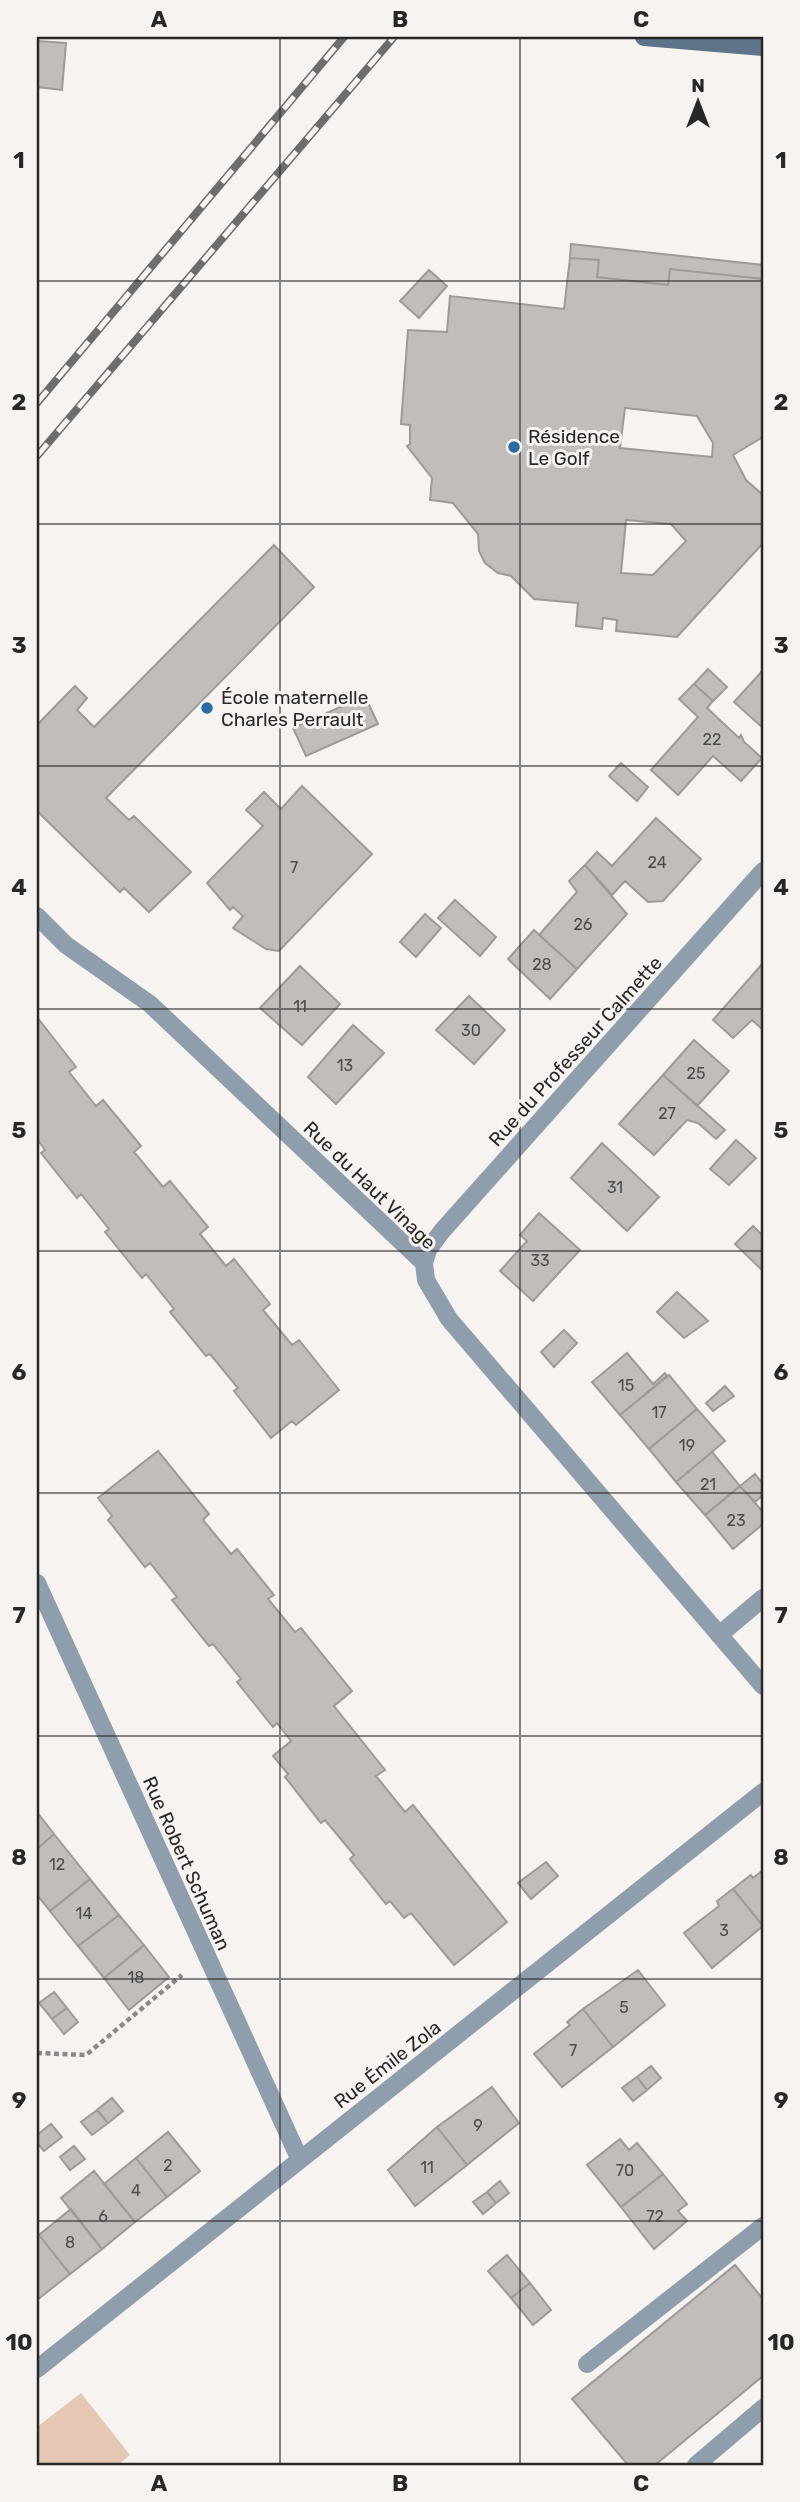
<svg xmlns="http://www.w3.org/2000/svg" width="800" height="2502" font-family="Rubik,sans-serif">
<style>
.green{fill:#e5c8b3}
.building{fill:#c0bdba;stroke:#9d9a97;stroke-width:2;fill-rule:evenodd}
.lines{fill:none;stroke-linecap:round;stroke-linejoin:round}
.path{stroke:#8b8987;stroke-width:4.5;stroke-dasharray:5 3.5;stroke-linecap:butt}
.lane{stroke:#8e9eac;stroke-width:18}
.street{stroke:#8e9eac;stroke-width:18}
.secondary{stroke:#5e7489;stroke-width:18}
.rail-casing{stroke:#6f6d6c;stroke-width:8}
.rail{stroke:#f7f3f1;stroke-width:5;stroke-dasharray:16;stroke-linecap:butt}
.grid{fill:none;stroke:#282726;stroke-width:2;stroke-opacity:0.55}
.poi-dot{fill:#2a6ca1;stroke:#f7f3f1;stroke-width:2.5}
.labels{text-anchor:middle;stroke-width:6;stroke-linejoin:round;paint-order:stroke}
.number-label{font-size:16px;fill:#4e4c4b}
.poi-label{font-size:19px;fill:#282726;stroke:#f7f3f1;text-anchor:start}
.street-label{font-size:19px;fill:#282726;stroke:#f7f3f1}
.neatline{fill:none;stroke:#282726;stroke-width:2.5}
.grid-label{font-size:23px;text-anchor:middle;font-weight:bold;fill:#282726}
</style>
<rect width="100%" height="100%" fill="#f7f3f1"/>
<path class="green" d="M81 2393 130 2455 118 2465H37V2427Z"/>
<path class="building" d="M37 41 66 43 62 90 37 87Z
M571 244 763 265V279L670 269 668 285 597 277 599 260 570 258Z
M570 258 599 260 597 277 668 285 670 269 763 279V437L733 455 746 480 763 495V543L677 637 616 631 617 620 603 618 602 629 576 626 578 603 534 599 511 576 498 573 485 563 479 551 478 534 453 503 430 500 432 478 407 446 410 444V425L401 424 408 330 447 332 450 296 564 309ZM625 408 697 416 713 443 712 457 620 448ZM626 520 671 524 686 541 653 575 621 573Z
M429 270 447 286 419 318 400 301Z
M274 545 314 587 106 798 129 820 134 816 191 872 149 912 124 888 120 892 37 811V725L75 686 87 698 77 710 94 727Z
M708 669 727 687 713 701 694 684Z
M763 670V728L734 702Z
M694 684 713 701 707 708 739 738 741 735 744 742 762 758 741 781 713 756 678 795 651 770 698 717 679 699Z
M365 696 378 724 306 756 293 728Z
M621 763 648 787 637 801 609 776Z
M302 786 372 854 279 951 266 949 233 928 243 916 233 907 230 910 207 883 263 826 246 810 264 792 281 809Z
M656 818 701 859 663 901 648 902 625 881 612 895 585 865 597 852 612 866Z
M585 865 627 914 577 969 539 935 577 892 569 881Z
M455 900 496 937 480 956 438 918Z
M425 914 441 928 416 957 400 942Z
M534 930 577 969 550 999 508 959Z
M763 963V1030L752 1020 733 1038 713 1020Z
M300 966 340 1004 302 1045 260 1008Z
M469 996 505 1030 474 1064 436 1030Z
M37 1017 76 1067 69 1072 96 1106 103 1100 141 1146 134 1152 163 1187 170 1181 208 1227 200 1234 226 1266 234 1259 270 1304 263 1310 292 1345 299 1340 339 1390 296 1425 292 1421 271 1438 234 1391 238 1388 210 1354 206 1356 170 1312 174 1309 146 1274 142 1278 105 1232 109 1229 81 1194 77 1198 41 1153 45 1150 37 1139Z
M353 1025 384 1053 336 1104 308 1077Z
M694 1040 729 1071 697 1106 663 1075Z
M663 1075 725 1130 716 1139 698 1123 687 1120 654 1155 619 1124Z
M736 1140 756 1158 729 1185 710 1169Z
M602 1143 659 1197 627 1231 571 1178Z
M539 1213 580 1250 533 1301 500 1271 527 1241 520 1235Z
M753 1226 763 1236V1271L735 1244Z
M677 1292 708 1321 684 1338 657 1312Z
M564 1330 577 1343 554 1367 541 1352Z
M627 1353 653 1384 665 1373 667 1376 620 1415 592 1382Z
M669 1375 697 1409 649 1449 620 1415Z
M725 1386 734 1396 713 1411 706 1403Z
M697 1409 725 1441 676 1482 649 1449Z
M158 1451 209 1514 203 1520 231 1554 237 1549 274 1595 268 1599 295 1632 301 1628 352 1691 334 1706 385 1770 376 1776 405 1812 413 1805 507 1922 454 1965 411 1913 404 1918 390 1901 386 1904 350 1859 354 1855 325 1820 321 1823 285 1777 288 1774 273 1756 291 1741 277 1723 273 1727 237 1682 241 1679 213 1644 209 1646 172 1600 177 1597 150 1563 145 1567 108 1520 112 1516 98 1498Z
M712 1452 740 1486 705 1515 676 1482Z
M755 1474 763 1484V1495L755 1502 740 1486Z
M740 1486 763 1512V1524L733 1549 705 1515Z
M37 1812 54 1834 37 1849Z
M54 1834 90 1879 50 1911 37 1895V1849Z
M546 1862 558 1876 531 1899 518 1883Z
M763 1870V1926L733 1889 751 1875 753 1878Z
M90 1879 119 1915 78 1946 50 1911Z
M733 1889 763 1926 712 1968 684 1933 719 1906 717 1901Z
M119 1915 144 1945 104 1978 78 1946Z
M144 1945 169 1977 129 2010 104 1978Z
M638 1970 665 2005 613 2047 583 2009Z
M54 1992 67 2008 52 2019 39 2003Z
M67 2008 78 2022 64 2034 52 2019Z
M583 2009 613 2047 562 2087 534 2054 570 2025 567 2022Z
M651 2066 661 2078 647 2090 637 2077Z
M637 2077 647 2090 633 2101 622 2088Z
M492 2087 519 2123 467 2165 437 2127Z
M112 2098 123 2111 108 2123 97 2110Z
M97 2110 108 2123 92 2135 81 2122Z
M51 2124 62 2137 44 2151 37 2143V2135Z
M437 2127 467 2165 415 2206 388 2170Z
M168 2132 200 2171 167 2197 136 2158Z
M620 2139 629 2150 637 2143 663 2174 621 2207 587 2165Z
M74 2146 85 2159 70 2170 60 2157Z
M136 2158 167 2197 135 2222 104 2184Z
M94 2171 135 2222 102 2249 61 2198Z
M663 2174 687 2204 678 2211 687 2221 654 2249 621 2207Z
M500 2181 509 2193 496 2203 487 2192Z
M487 2192 496 2203 483 2214 473 2202Z
M71 2209 102 2249 70 2274 39 2235Z
M39 2235 70 2274 37 2300V2237Z
M507 2255 530 2283 511 2298 488 2271Z
M735 2265 763 2299V2376L655 2465H628L572 2399Z
M530 2283 551 2310 533 2325 511 2298Z"/>
<g class="lines">
<path class="path" d="M37 2053 86 2055 182 1975"/>
<path class="lane" d="M587 2364 763 2226
M696 2465 763 2408"/>
<path class="street" d="M37 916 66 945 150 1004 424 1263 426 1280 449 1319 763 1686
M424 1263 428 1250 442 1231 763 871
M37 1583 300 2160
M719 1635 763 1598
M37 2369 763 1792"/>
<path class="secondary" d="M644 37 763 47"/>
<g class="rail-casing">
<path id="rail" d="M37 403 344 37
M37 456 394 37"/>
</g>
<use href="#rail" class="rail"/>
</g>
<path class="grid" d="M280 37V2465M520 37V2465M37 281H763M37 524H763M37 766H763M37 1009H763M37 1251H763M37 1493H763M37 1736H763M37 1979H763M37 2221H763"/>
<g class="poi-dot">
<circle cx="514" cy="447" r="7"/>
<circle cx="207" cy="708" r="7"/>
</g>
<g class="labels">
<g class="number-label">
<text x="712" y="745">22</text>
<text x="657" y="868">24</text>
<text x="294" y="873">7</text>
<text x="583" y="930">26</text>
<text x="542" y="970">28</text>
<text x="300" y="1012">11</text>
<text x="471" y="1036">30</text>
<text x="345" y="1071">13</text>
<text x="696" y="1079">25</text>
<text x="667" y="1119">27</text>
<text x="615" y="1193">31</text>
<text x="540" y="1266">33</text>
<text x="626" y="1391">15</text>
<text x="659" y="1418">17</text>
<text x="687" y="1451">19</text>
<text x="708" y="1490">21</text>
<text x="736" y="1526">23</text>
<text x="57" y="1870">12</text>
<text x="84" y="1919">14</text>
<text x="724" y="1936">3</text>
<text x="136" y="1983">18</text>
<text x="624" y="2013">5</text>
<text x="573" y="2056">7</text>
<text x="478" y="2131">9</text>
<text x="168" y="2171">2</text>
<text x="427" y="2173">11</text>
<text x="625" y="2176">70</text>
<text x="136" y="2196">4</text>
<text x="103" y="2222">6</text>
<text x="655" y="2222">72</text>
<text x="70" y="2248">8</text>
</g>
<g class="poi-label">
<text x="528" y="443">Résidence<tspan x="528" dy="22">Le Golf</tspan></text>
<text x="221" y="704">École maternelle<tspan x="221" dy="22">Charles Perrault</tspan></text>
</g>
<g class="street-label">
<text transform="translate(575 1051) rotate(-48)" y="7">Rue du Professeur Calmette</text>
<text transform="translate(370 1185) rotate(44)" y="7">Rue du Haut Vinage</text>
<text transform="translate(187 1863) rotate(66)" y="7">Rue Robert Schuman</text>
<text transform="translate(387 2064) rotate(-38)" y="7">Rue Émile Zola</text>
</g>
</g>
<rect width="800" height="2502" fill="none" stroke="#f7f3f1" stroke-width="77"/>
<g transform="translate(698 102)" stroke="#f7f3f1" stroke-width="5" paint-order="stroke">
<path d="M0-5L12 26L0 18L-12 26Z" fill="#282726"/>
<text y="-10" font-size="19" font-weight="bold" text-anchor="middle" fill="#282726">N</text>
</g>
<rect x="38" y="38" width="724" height="2426" class="neatline"/>
<g class="grid-label">
<text x="159" y="27">A</text>
<text x="400" y="27">B</text>
<text x="641" y="27">C</text>
<text x="19" y="168">1</text>
<text x="781" y="168">1</text>
<text x="19" y="410">2</text>
<text x="781" y="410">2</text>
<text x="19" y="653">3</text>
<text x="781" y="653">3</text>
<text x="19" y="895">4</text>
<text x="781" y="895">4</text>
<text x="19" y="1138">5</text>
<text x="781" y="1138">5</text>
<text x="19" y="1380">6</text>
<text x="781" y="1380">6</text>
<text x="19" y="1623">7</text>
<text x="781" y="1623">7</text>
<text x="19" y="1865">8</text>
<text x="781" y="1865">8</text>
<text x="19" y="2108">9</text>
<text x="781" y="2108">9</text>
<text x="19" y="2350">10</text>
<text x="781" y="2350">10</text>
<text x="159" y="2491">A</text>
<text x="400" y="2491">B</text>
<text x="641" y="2491">C</text>
</g>
</svg>
